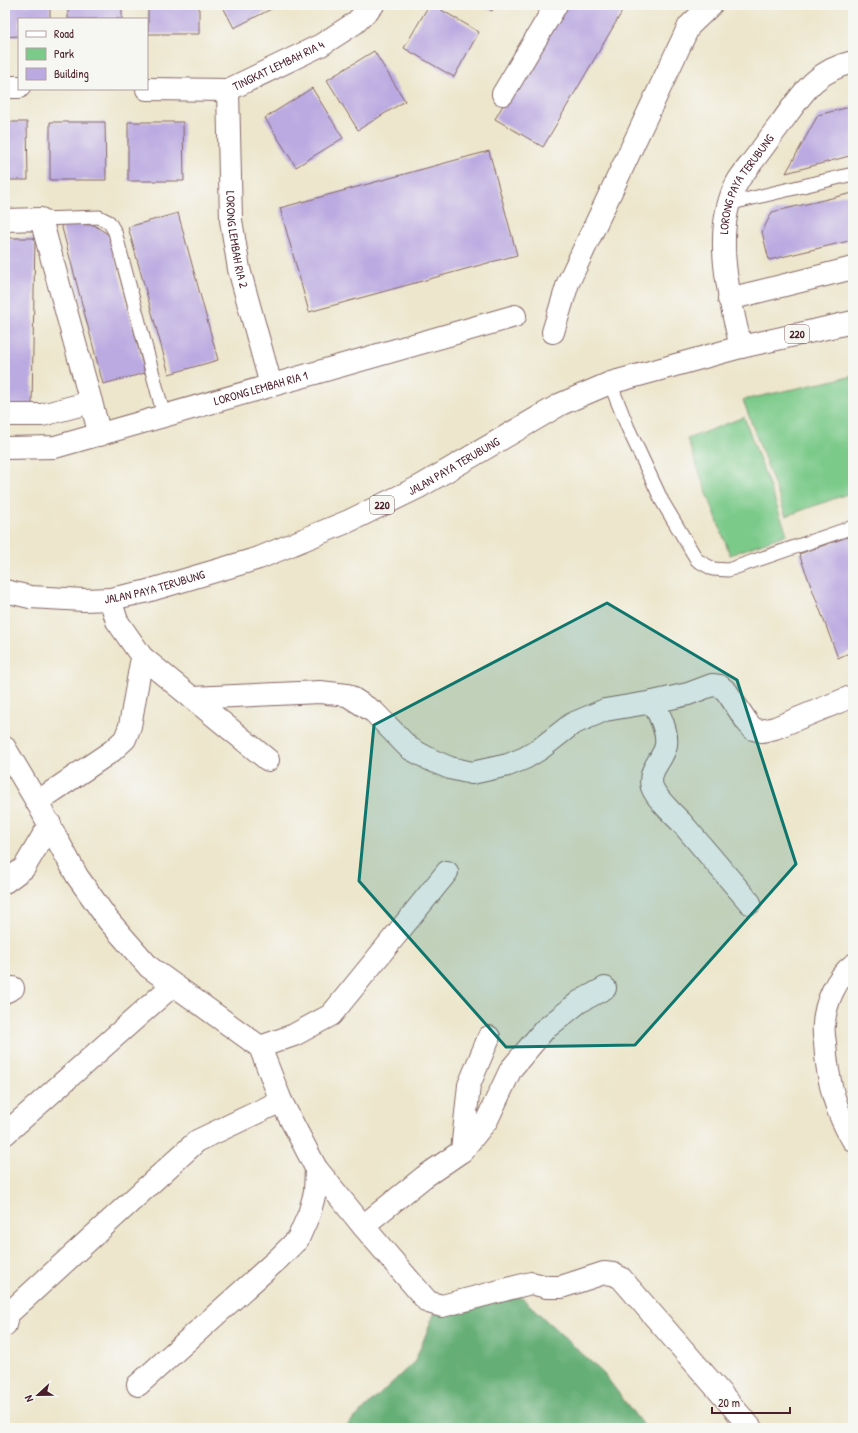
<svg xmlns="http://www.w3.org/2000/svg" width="858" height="1433" font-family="'Patrick Hand',sans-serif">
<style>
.green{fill:#7cca8a;stroke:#63745a}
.forest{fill:#65ae76;stroke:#586650}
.building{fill:#bbaae1}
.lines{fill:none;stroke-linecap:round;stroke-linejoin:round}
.service-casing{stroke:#836563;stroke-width:15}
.minor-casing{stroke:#836563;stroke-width:24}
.primary-casing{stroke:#836563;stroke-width:24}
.service{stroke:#fff;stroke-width:13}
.minor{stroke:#fff;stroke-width:22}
.primary{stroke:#fff;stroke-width:22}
.marked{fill:#0f766e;fill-opacity:0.2;stroke:#0f766e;stroke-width:3;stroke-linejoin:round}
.labels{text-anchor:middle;stroke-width:3;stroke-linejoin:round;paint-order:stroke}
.shield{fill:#f6f6f2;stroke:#7e6067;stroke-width:1}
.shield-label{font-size:11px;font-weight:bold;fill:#4a1f2b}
.street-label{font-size:12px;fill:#4a1f2b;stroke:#f6f6f2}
</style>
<rect width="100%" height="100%" fill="#f6f6f2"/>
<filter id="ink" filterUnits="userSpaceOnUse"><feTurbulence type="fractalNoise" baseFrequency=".025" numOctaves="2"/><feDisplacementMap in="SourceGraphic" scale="8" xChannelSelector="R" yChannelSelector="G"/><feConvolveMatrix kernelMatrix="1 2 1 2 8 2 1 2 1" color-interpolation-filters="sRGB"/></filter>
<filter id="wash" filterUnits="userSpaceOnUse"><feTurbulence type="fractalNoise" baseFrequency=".012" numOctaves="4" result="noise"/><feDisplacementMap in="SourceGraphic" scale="16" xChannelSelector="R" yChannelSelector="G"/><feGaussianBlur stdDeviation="0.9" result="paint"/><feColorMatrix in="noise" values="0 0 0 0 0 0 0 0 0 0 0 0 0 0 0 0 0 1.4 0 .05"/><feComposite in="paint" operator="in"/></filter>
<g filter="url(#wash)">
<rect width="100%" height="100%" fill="#ede6cc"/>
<path class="green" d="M853 376V492L786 516 743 400Z
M744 417 787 534 730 555 687 439Z"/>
<path class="forest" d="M519 1295 604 1374 645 1428H344L415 1361 434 1314Z"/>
<g id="blocks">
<path class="building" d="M5 5H50V19H19V36L5 37Z
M68 5H122V19H68Z
M148 5H199V34H148Z
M222 5H274L275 7 234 28Z
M429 5H433L479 32 454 77 404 48Z
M481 5H495L492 11Z
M561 5H626L543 147 495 119Z
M374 51 405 101 358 130 327 80Z
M312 88 343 138 296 167 265 118Z
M853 106V155L786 173 818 115Z
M5 122H27L28 180H5Z
M50 122H105L106 180H50Z
M128 122H183L184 181H128Z
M489 151 517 255 309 312 280 208Z
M853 193V240L769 260 762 232 772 212Z
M178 213 218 360 169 374 128 227Z
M61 224 94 225 109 235 145 373 103 384Z
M5 238H35L32 405H5Z
M853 535V547L852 548 853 552V651L838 658 799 554Z"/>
</g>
</g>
<g filter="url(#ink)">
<use href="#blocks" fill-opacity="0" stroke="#836563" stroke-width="1"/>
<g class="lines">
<g class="service-casing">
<path id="service" d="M728 204 853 174
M41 219 99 217 109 222 115 232 164 416
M610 383 628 428 662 501 697 560 713 569 728 570 853 527"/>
</g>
<g class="minor-casing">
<g id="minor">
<path d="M5 87H19"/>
<path id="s1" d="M147 89 228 90 321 45 355 23 373 5"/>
<path id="s2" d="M228 90 231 220 239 269 271 385"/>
<path d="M503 94 556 5"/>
<path d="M5 220 41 219 100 435"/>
<path d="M729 299 853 268"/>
<path d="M553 332 568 283 689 26 711 5"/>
<path id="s3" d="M741 347C729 298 711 228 738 181 742 174 748 168 752 162 762 149 771 136 781 123 803 93 815 71 853 62"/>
<path d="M5 415H42L91 402"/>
<path id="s4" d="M5 448 55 447 515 316"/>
<path d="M110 599 117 621 142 657 268 760"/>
<path d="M192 698 320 692 347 695 374 712 409 748 431 760 450 768 472 773 508 765 525 758 540 749 572 724 605 710 653 702 688 694 712 685 720 686 727 692 747 722 753 729 762 731 775 728 853 696"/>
<path d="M653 702C659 714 668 731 666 745 664 759 647 770 652 787 656 798 672 813 681 822 704 849 727 876 750 903"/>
<path d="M5 748 37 802 77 876 108 920 149 967 260 1047 281 1101 316 1168 363 1226 428 1302 442 1306 531 1283 547 1287H561L604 1273 613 1274 621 1278 751 1428"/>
<path d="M37 802 112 751 125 739 130 726 142 657"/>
<path d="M5 882 24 868 50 824"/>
<path d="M853 965C836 978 825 1003 824 1024 823 1030 824 1037 825 1043 827 1076 835 1112 853 1140"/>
<path d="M5 992 13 988"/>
<path d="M260 1047 294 1035 331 1015 447 872"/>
<path d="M5 1134 173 985"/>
<path d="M462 1151 487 1120 511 1069 544 1030 579 1002 605 988"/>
<path d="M363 1226 424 1177 462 1151 469 1085 489 1037"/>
<path d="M5 1325 7 1315 197 1141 281 1101"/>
<path d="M138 1385 279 1258 298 1239 309 1214 315 1193 316 1168"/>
</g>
</g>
<g class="primary-casing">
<g id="primary">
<path id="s5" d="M5 591 30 597 84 600 110 599 144 592 259 558 349 521 419 487 561 404 610 383 741 347 853 322"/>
</g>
</g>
<use href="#service" class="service"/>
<use href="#minor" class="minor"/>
<use href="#primary" class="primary"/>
</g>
</g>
<path class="marked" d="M607 603 737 680 796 864 635 1045 506 1047 359 881 374 725Z"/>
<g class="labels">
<g class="shield">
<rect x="785" y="325" width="24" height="18" rx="3"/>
<rect x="370" y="496" width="24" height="18" rx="3"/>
</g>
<g class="shield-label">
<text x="797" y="338">220</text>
<text x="382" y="509">220</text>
</g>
<g class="street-label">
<text dy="4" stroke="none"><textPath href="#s1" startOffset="137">TINGKAT LEMBAH RIA 4</textPath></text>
<text dy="4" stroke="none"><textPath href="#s3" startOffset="170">LORONG PAYA TERUBUNG</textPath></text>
<text dy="4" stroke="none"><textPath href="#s2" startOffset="150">LORONG LEMBAH RIA 2</textPath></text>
<text dy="4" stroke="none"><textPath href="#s4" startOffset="264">LORONG LEMBAH RIA 1</textPath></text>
<text dy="4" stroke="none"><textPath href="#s5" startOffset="476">JALAN PAYA TERUBUNG</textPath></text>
<text dy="4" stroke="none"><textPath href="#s5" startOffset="152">JALAN PAYA TERUBUNG</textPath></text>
</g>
</g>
<rect width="858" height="1433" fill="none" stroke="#f6f6f2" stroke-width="20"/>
<rect x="18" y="18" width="130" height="72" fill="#f6f6f2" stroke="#b1a0a2"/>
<rect x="26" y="31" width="20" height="6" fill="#ffffff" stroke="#b1a0a2"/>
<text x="54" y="38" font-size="12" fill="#4a1f2b">Road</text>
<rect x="26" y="48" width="20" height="12" fill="#7cca8a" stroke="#b1a0a2"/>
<text x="54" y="58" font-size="12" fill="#4a1f2b">Park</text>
<rect x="26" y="68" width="20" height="12" fill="#bbaae1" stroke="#b1a0a2"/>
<text x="54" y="78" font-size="12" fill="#4a1f2b">Building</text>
<g transform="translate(38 1395) rotate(248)" stroke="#f6f6f2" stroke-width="3" paint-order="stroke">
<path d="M0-3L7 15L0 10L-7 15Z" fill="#4a1f2b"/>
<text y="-6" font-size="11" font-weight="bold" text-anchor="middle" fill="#4a1f2b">N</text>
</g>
<path d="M712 1407v6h78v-6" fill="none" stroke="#4a1f2b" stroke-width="2"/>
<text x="718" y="1407" font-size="12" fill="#4a1f2b" stroke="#f6f6f2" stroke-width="3" paint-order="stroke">20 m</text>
</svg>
